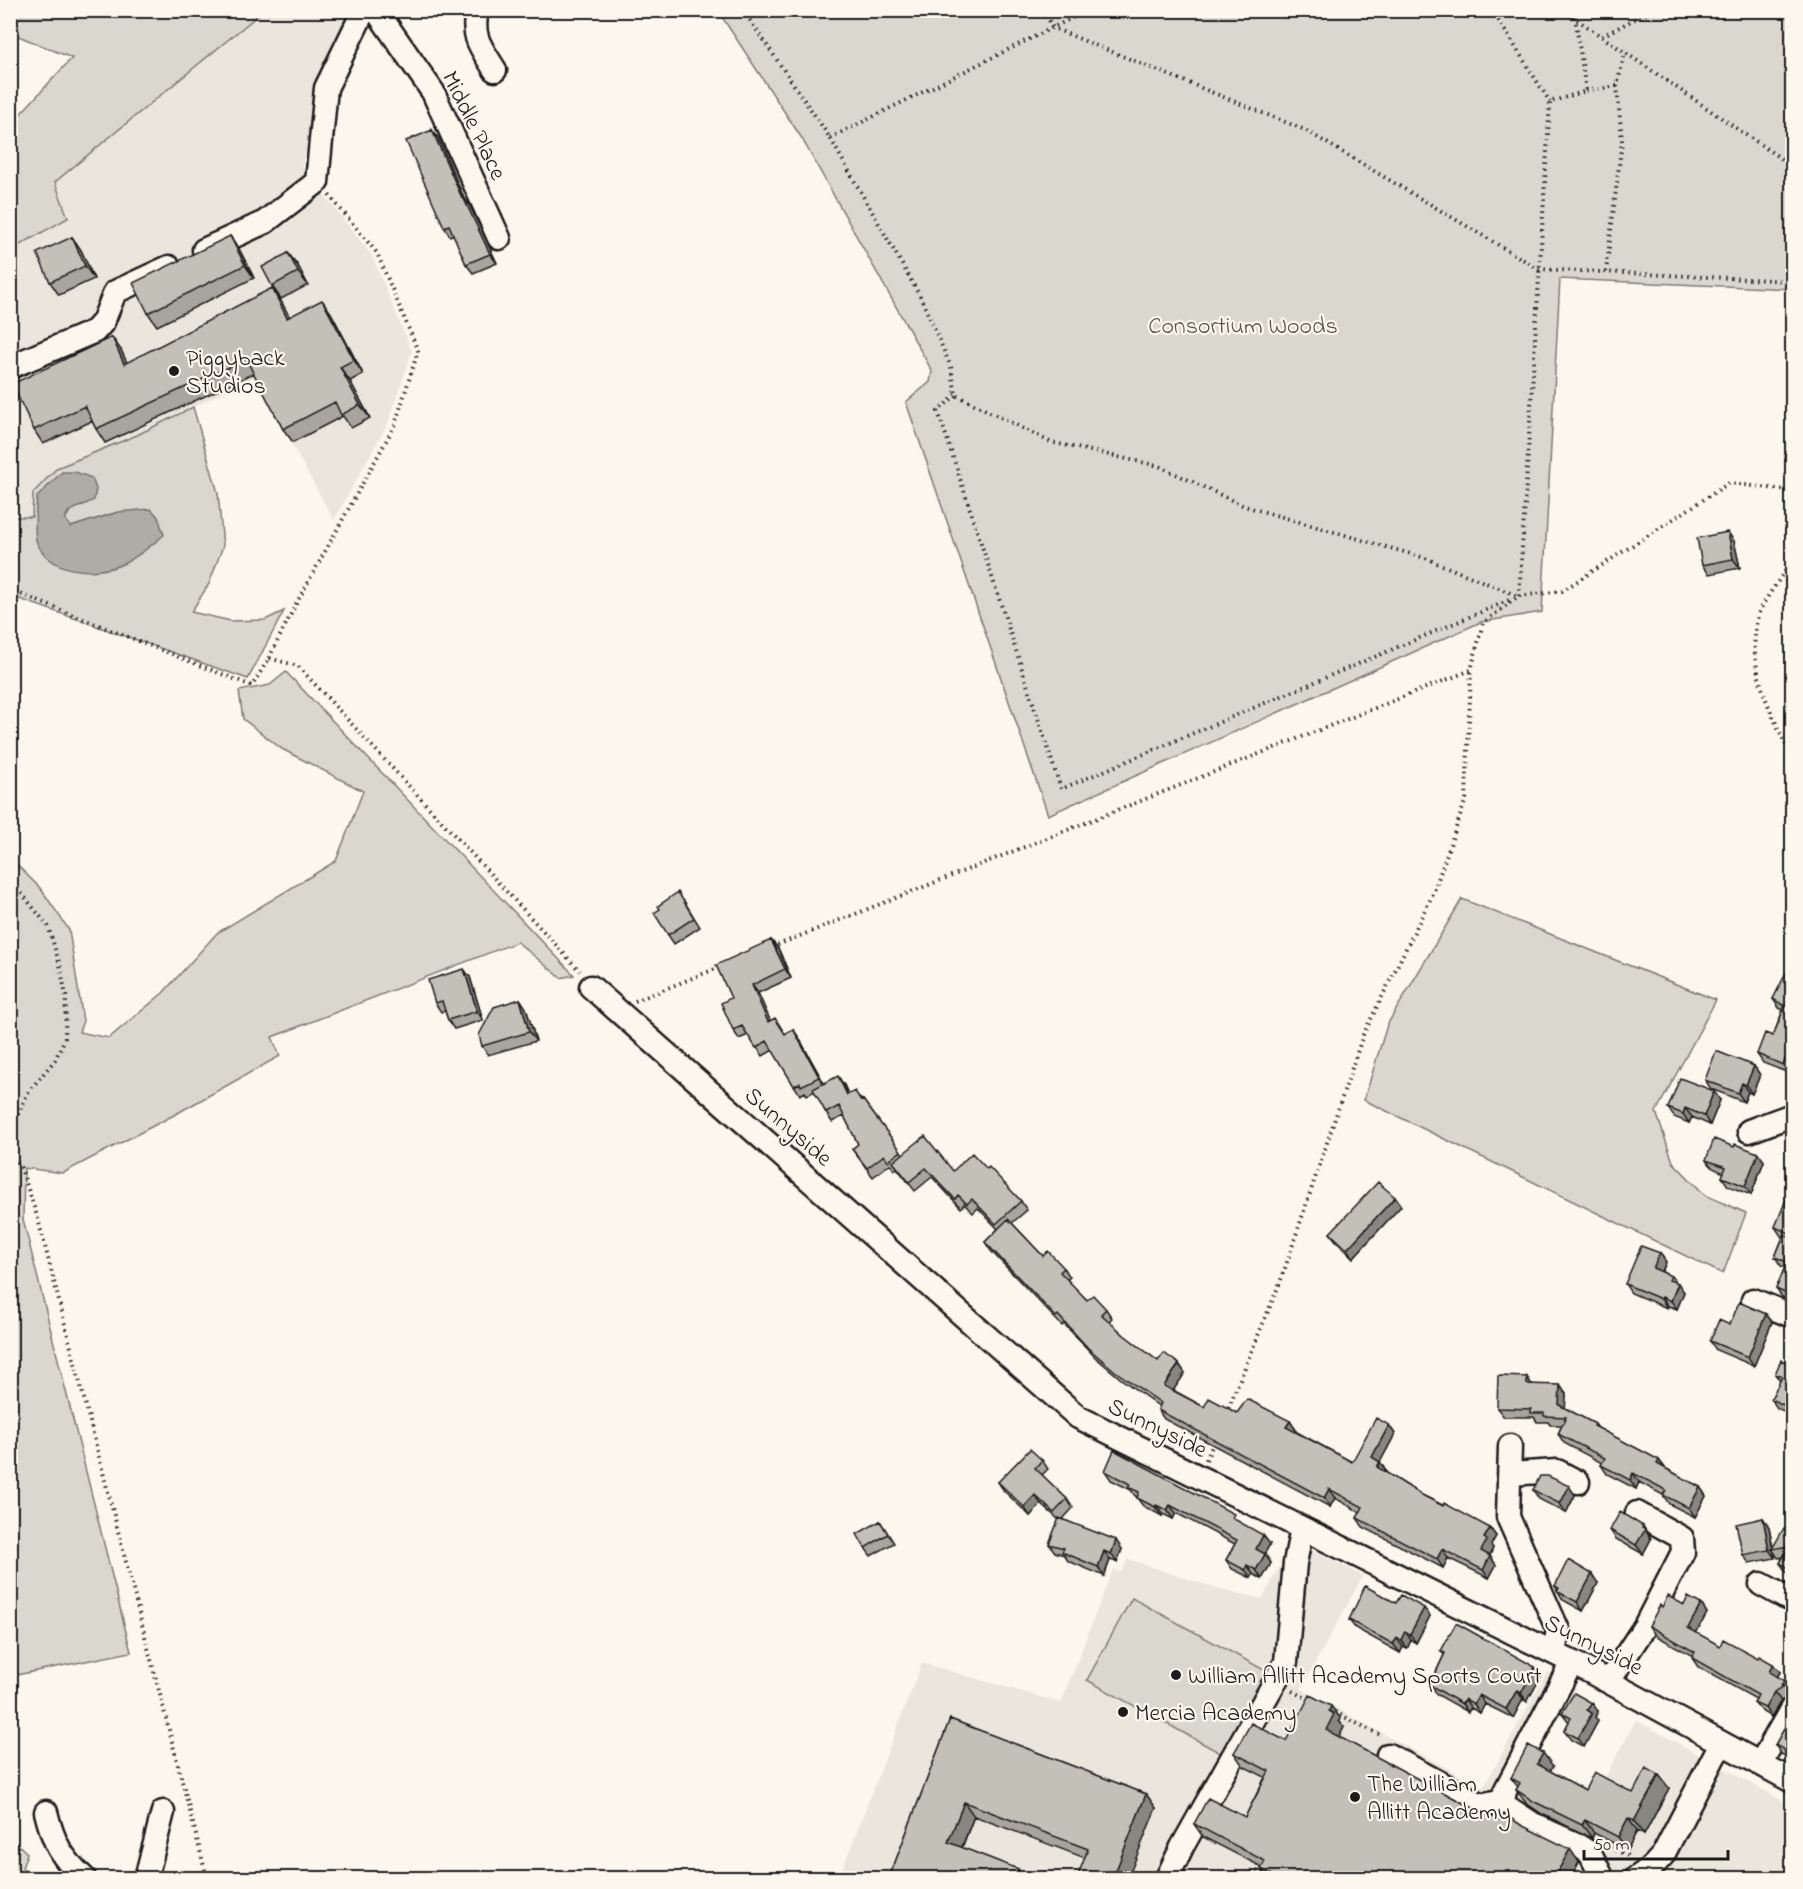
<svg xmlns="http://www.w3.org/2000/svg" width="1803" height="1889" font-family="'Indie Flower',sans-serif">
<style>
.built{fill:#eae6dc}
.green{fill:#dad7ce;stroke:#7b7a75;stroke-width:1.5;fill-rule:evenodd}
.water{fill:#afaca5;stroke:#74726e;stroke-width:1.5}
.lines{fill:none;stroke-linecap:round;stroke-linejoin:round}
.minor-casing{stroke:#1c1c1c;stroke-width:27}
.path{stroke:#1c1c1c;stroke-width:4;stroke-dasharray:1.5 4.5;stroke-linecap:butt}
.minor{stroke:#fbf7ec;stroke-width:22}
.wall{fill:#a8a59e;stroke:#1c1c1c;stroke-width:1.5}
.shaded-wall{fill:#888681;stroke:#1c1c1c;stroke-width:1.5}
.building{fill:#c3c0b8;stroke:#1c1c1c;stroke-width:1.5}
.poi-dot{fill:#1c1c1c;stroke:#fbf7ec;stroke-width:2}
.labels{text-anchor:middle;stroke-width:4.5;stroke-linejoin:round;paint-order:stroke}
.street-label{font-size:24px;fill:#1c1c1c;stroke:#fbf7ec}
.park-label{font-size:24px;fill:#555451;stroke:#fbf7ec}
.poi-label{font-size:24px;fill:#1c1c1c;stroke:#fbf7ec;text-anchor:start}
</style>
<rect width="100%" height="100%" fill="#fbf7ec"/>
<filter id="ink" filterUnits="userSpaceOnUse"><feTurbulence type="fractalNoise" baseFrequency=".0167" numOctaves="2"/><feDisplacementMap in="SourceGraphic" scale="12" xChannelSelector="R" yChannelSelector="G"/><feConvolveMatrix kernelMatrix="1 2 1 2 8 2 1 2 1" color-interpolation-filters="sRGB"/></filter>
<g filter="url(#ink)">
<path class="built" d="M263 11H352L321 82 302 166 372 256 412 351 388 423 334 520 254 377 137 435 57 468 32 517H11L10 281 13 280 11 275V250L67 218 55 182Z
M1294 1540 1363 1576 1301 1689 1483 1788 1547 1672 1577 1689 1570 1692 1536 1755 1556 1766 1552 1774 1594 1799 1636 1720 1792 1806V1878H839L922 1663 1061 1703 1113 1569 1121 1572 1128 1559 1209 1586 1262 1599Z"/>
<path class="green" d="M11 10H263V11L55 182 68 218 11 250V124L72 58 11 33Z
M718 11H1792V289L1560 279 1542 612 1481 622 1048 815 906 402 930 382 932 371 801 137Z
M193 407 218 493 223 546 209 584 191 612 231 621 265 620 284 611 248 679 11 596V517H32L33 493 57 468 137 435ZM92 478 65 519 71 527 118 512 36 541Z
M286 672 574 975 561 978 517 942 272 1037 280 1056 174 1115 63 1173 24 1168 23 1219 131 1652 11 1676V859L41 889 69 930 83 1021 79 1032 109 1038 163 993 217 933 336 861 363 791 282 749 243 719 239 691 270 685Z
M1462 899 1716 1000 1656 1112 1673 1162 1705 1195 1746 1213 1723 1274 1364 1100 1387 1025Z
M1132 1598 1266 1671 1222 1754 1087 1680Z
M11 1838 27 1853 22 1868 42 1878H11Z"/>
<path class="water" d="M62 472H75L92 478 96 489 94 500 68 512 65 519 71 527 118 512 151 509 158 517 164 535C150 546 134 560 118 566 90 575 51 573 37 543 33 533 36 508 37 497Z"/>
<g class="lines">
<g class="minor-casing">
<path id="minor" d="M376 10 433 92 499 238
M477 10C471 38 481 47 495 70
M204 250 265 222 317 182 326 88 364 10
M10 367 95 331 103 322 115 292 169 267
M591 987 1078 1417 1572 1662 1792 1781
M1749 1131 1792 1115
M1753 1300 1792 1316
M1510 1446 1508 1517 1558 1630 1554 1653
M1510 1474 1557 1471 1578 1482
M1761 1584 1792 1601
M1572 1662 1505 1791 1503 1800 1504 1805 1536 1826 1574 1843 1590 1853 1601 1875
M1609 1681 1645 1626 1683 1552 1682 1538 1637 1513
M1388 1755 1481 1805 1503 1800
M1760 1764 1792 1708
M46 1812C53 1841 61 1858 84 1878
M146 1878 163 1812
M1167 1878 1182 1847 1286 1662 1295 1563 1302 1528
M1636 1878 1652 1867 1663 1855 1721 1743"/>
</g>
<path class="path" d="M743 10 830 138 920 296 951 367 956 395 1050 442 1159 466 1244 506 1425 558 1518 596
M1043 10 1053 28 1305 130 1539 269 1792 281
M1492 10 1550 102
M1571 10 1573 17 1792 166
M1602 36 1652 10
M1586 91 1617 86
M830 138 1088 10
M1606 272 1622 141 1617 86 1625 52
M956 395 938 411 1061 789 1512 599
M1792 561C1784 574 1761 603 1758 616 1745 667 1772 714 1792 758
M10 590 252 686 269 658 298 666 580 971
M1519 596 1550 102 1586 91 1574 10
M269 658 296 604 395 425 418 351 377 253 329 195
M10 879 48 926 60 965 66 996 65 1038 55 1060 29 1091 10 1131
M772 947 1471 670 1483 623 1519 596 1562 591 1729 483 1792 491
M635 1001 720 967
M10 1152 21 1168 38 1219 207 1878
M1226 1413 1281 1280 1363 1035 1433 894 1466 799 1471 670
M1206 1460 1214 1442
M1292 1691 1312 1701
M1335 1712 1382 1736
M1610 1847 1630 1857
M1228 1878 1255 1870 1268 1876 1267 1878"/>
<use href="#minor" class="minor"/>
</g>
<path class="wall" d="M432 130 438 138 464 198 470 206 497 263 473 273 466 264 454 234 450 236 444 227Z
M230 236 239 249 254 278 157 326 148 313Z
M72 237 81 250 94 279 59 295 50 282Z
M288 253 298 266 308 285 281 299 272 286Z
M281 301 289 317 331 313 363 374 350 381 370 418 351 428 343 416 293 442 283 429 254 373 105 443 96 429 92 421 43 444 34 430 121 350 127 363Z
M1734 541 1740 568 1709 574 1702 565Z
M684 901 700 927 674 944 668 935 660 909Z
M771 940 778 948 791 978 758 993 770 1021 786 1034 793 1029 799 1038 824 1083 844 1085 848 1095 863 1100 903 1154 953 1171 987 1169 1021 1201 1027 1210 1012 1223 1043 1256 1064 1268 1070 1277 1067 1280 1087 1300 1106 1309 1112 1318 1109 1321 1124 1335 1158 1361 1179 1364 1185 1373 1173 1390 1204 1407 1237 1413 1290 1421 1296 1430 1295 1431 1352 1462 1389 1425 1395 1434 1380 1462 1386 1471 1385 1472 1422 1495 1490 1528 1496 1536 1491 1545 1493 1548 1490 1556 1496 1565 1489 1578 1448 1558 1443 1568 1363 1527 1357 1518 1360 1512 1335 1498 1330 1507 1164 1419 1158 1410 1160 1407 1121 1379 1095 1357 1064 1324 1062 1326 991 1251 985 1242 998 1229 978 1208 973 1213 964 1204 961 1208 932 1177 915 1191 897 1168 894 1170 890 1164 873 1177 852 1149 858 1144 844 1116 832 1122 826 1113 815 1091 807 1095 805 1092 800 1095 773 1050 763 1056 748 1035 739 1039 733 1030Z
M1792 976V1066L1789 1073 1763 1063 1757 1054 1773 1036 1783 1010 1779 1008 1773 999Z
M470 977 483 1020 454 1029 448 1020 445 1011 441 1012 435 1003Z
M520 999 526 1008 536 1041 488 1055 482 1046Z
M1754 1066 1760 1075 1752 1094 1748 1092 1744 1102 1711 1089 1705 1080Z
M1720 1100 1710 1125 1692 1117 1689 1123 1674 1117 1668 1108Z
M1734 1147 1758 1153 1764 1161 1751 1195 1728 1186 1722 1177 1724 1173 1713 1168 1706 1160Z
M1792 1191V1302L1782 1297 1776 1289 1785 1267 1781 1266 1775 1257 1783 1237 1781 1236 1775 1227Z
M1401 1206 1353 1258 1337 1242 1330 1233Z
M1660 1253 1666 1262 1662 1272 1671 1276 1684 1292 1677 1309 1668 1306 1667 1308 1631 1293 1625 1284Z
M1766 1314 1772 1322 1754 1366 1716 1350 1710 1341Z
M1792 1365V1415L1777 1408 1771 1399 1780 1381 1775 1374Z
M1532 1384 1566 1394 1565 1408 1595 1424 1598 1428 1659 1460 1665 1468 1700 1487 1706 1496 1695 1517 1669 1504 1663 1495 1639 1482 1636 1489 1607 1474 1601 1465 1602 1463 1564 1443 1558 1434 1562 1425H1550L1548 1422H1537L1534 1417H1504L1497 1408Z
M1042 1460 1048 1469 1042 1475 1067 1499 1073 1508 1063 1519 1122 1549 1117 1562 1110 1560 1104 1576 1068 1561 1064 1555 1055 1552 1049 1544 1059 1520 1041 1504 1030 1516 1004 1491 998 1482Z
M1105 1471 1239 1522 1270 1544 1264 1554 1271 1563 1262 1579 1253 1574 1251 1578 1232 1569 1226 1560 1235 1544 1176 1513 1173 1519 1163 1514 1162 1516 1143 1506 1137 1498V1497L1135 1496 1131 1490 1111 1480Z
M1533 1490 1575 1495 1566 1513 1539 1499Z
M1763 1518 1769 1527 1773 1547 1792 1533V1576L1786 1572 1780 1563 1783 1557 1778 1558 1774 1552 1775 1558 1749 1563 1743 1555Z
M880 1521 894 1543 871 1556 865 1548Z
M1610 1530 1649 1535 1651 1539 1643 1554 1616 1539Z
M1598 1583 1583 1611 1563 1600 1555 1586Z
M1396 1603 1430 1616 1416 1643 1411 1640 1407 1649 1403 1647 1400 1653 1355 1628 1349 1620Z
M1701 1604 1707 1613 1696 1633 1720 1646 1780 1672 1777 1677 1790 1689 1788 1693 1790 1695 1781 1701 1771 1717 1761 1711 1754 1703 1756 1699 1698 1667 1692 1658 1693 1656 1655 1635 1649 1626 1662 1607 1684 1605Z
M1441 1651 1541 1676 1527 1702 1523 1699 1513 1718 1485 1704 1480 1713 1471 1708 1468 1712 1436 1694 1430 1685 1444 1655Z
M1598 1711 1595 1717 1598 1721 1584 1747 1571 1740 1564 1731 1569 1722 1562 1713Z
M1792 1715V1760L1781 1754 1775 1745Z
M950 1719 1146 1794 1156 1808 1085 1858 974 1816 962 1848 1018 1869 1024 1878H889Z
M1341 1719 1339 1721 1344 1727 1339 1737 1465 1804 1579 1862 1571 1878H1268L1261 1869 1262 1867 1203 1837 1194 1824 1245 1817 1265 1777 1243 1766 1234 1753 1286 1741Z
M1553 1766 1550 1771 1585 1790 1633 1793 1669 1788 1644 1835 1637 1831 1627 1850 1594 1833 1592 1838 1542 1814 1526 1803 1516 1790 1518 1787 1511 1778Z"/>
<path class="shaded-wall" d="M432 130 438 138 464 198 470 206 497 263 490 254 462 198Z
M230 236 239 249 254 278 245 265Z
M72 237 81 250 94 279 85 266Z
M288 253 298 266 308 285 298 272Z
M272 288 281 301 297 331 287 318Z
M322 300 331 313 363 374 354 360Z
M112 337 121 350 134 378 124 364Z
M340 367 350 381 370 418 360 405Z
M1728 532 1734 541 1740 568 1733 559Z
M771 940 778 948 791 978 785 969Z
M464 969 470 977 483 1020 477 1011Z
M752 985 758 993 775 1031 768 1022Z
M520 999 526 1008 536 1041 529 1032Z
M793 1029 799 1038 825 1086 819 1077Z
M1787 1054 1792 1061V1066L1789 1073 1783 1065Z
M1754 1066 1760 1075 1752 1094 1746 1085Z
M838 1076 844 1085 853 1104 847 1095Z
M1742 1083 1748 1092 1744 1102 1738 1093Z
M1714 1091 1720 1100 1710 1125 1704 1116Z
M1685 1108 1692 1117 1689 1123 1683 1114Z
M1758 1153 1764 1161 1751 1195 1745 1186Z
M1395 1197 1401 1206 1353 1258 1347 1249Z
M1660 1253 1666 1262 1659 1277 1653 1268Z
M1678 1283 1684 1292 1677 1309 1671 1301Z
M1662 1297 1668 1306 1667 1308 1661 1299Z
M1766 1314 1772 1322 1754 1366 1748 1357Z
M1179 1364 1185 1373 1171 1394 1164 1386Z
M1527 1377 1533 1386 1527 1384Z
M1560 1385 1566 1394 1565 1414 1559 1405Z
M1290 1421 1296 1430 1293 1436 1286 1427Z
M1389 1425 1395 1434 1378 1466 1372 1457Z
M1659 1460 1665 1468 1657 1464Z
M1380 1462 1386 1471 1383 1476 1377 1467Z
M1633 1473 1639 1482 1636 1489 1630 1480Z
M1569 1486 1575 1495 1566 1513 1560 1504Z
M1700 1487 1706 1496 1695 1517 1689 1508Z
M1329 1489 1335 1498 1330 1507 1324 1498Z
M1035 1495 1041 1504 1030 1516 1024 1507Z
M1156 1505 1163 1514 1162 1516 1155 1507Z
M1170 1505 1176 1513 1173 1519 1167 1510Z
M1763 1518 1769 1527 1773 1549H1772L1774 1552 1775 1558 1769 1550Z
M1643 1526 1651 1539 1643 1554 1636 1545Z
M1490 1528 1496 1536 1491 1545 1493 1548 1487 1560 1481 1551 1484 1538Z
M1263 1535 1270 1544 1262 1558 1256 1549Z
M1116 1540 1122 1549 1117 1562 1111 1554Z
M1442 1549 1448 1558 1443 1568 1437 1559Z
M1104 1551 1110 1560 1104 1576 1098 1567Z
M1265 1554 1271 1563 1262 1579 1256 1570Z
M1490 1556 1496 1565 1489 1578 1483 1570Z
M1247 1565 1253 1574 1251 1578 1245 1570Z
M1592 1574 1598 1583 1583 1611 1577 1602Z
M1701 1604 1707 1613 1694 1637 1688 1628Z
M1424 1608 1430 1616 1416 1643 1410 1634Z
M1405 1631 1411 1640 1407 1649 1401 1640Z
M1397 1638 1403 1647 1400 1653 1393 1644Z
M1773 1664 1780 1672 1775 1681 1769 1672Z
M1535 1667 1541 1676 1527 1702 1521 1693Z
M1784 1681 1790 1689 1788 1693 1783 1686 1781 1685Z
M1517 1690 1523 1699 1513 1718 1506 1709Z
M1774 1692 1781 1701 1771 1717 1765 1708Z
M1479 1695 1485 1704 1480 1713 1474 1704Z
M1465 1699 1471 1708 1468 1712 1462 1704Z
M1592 1703 1598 1711 1595 1717 1598 1721 1584 1747 1578 1738 1587 1710Z
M1331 1706 1341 1719 1339 1721 1344 1727 1336 1743 1326 1730 1329 1711Z
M1543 1753 1553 1766 1546 1777 1537 1764Z
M1659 1775 1669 1788 1644 1835 1634 1821Z
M1146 1794 1156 1808 1128 1878H1113Z
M964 1802 974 1816 958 1857 948 1842Z
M1628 1818 1637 1831 1627 1850 1618 1837Z
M1585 1820 1594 1833 1592 1838 1582 1825Z
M1570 1849 1579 1862 1571 1878H1554Z
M1018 1869 1024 1878H1015Z"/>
<path class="building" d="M432 130 462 198 463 197 490 254 466 264 449 225 444 227 406 141Z
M230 236 245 265 148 313 133 283Z
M72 237 85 266 50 282 37 253Z
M288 253 298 272 272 286 262 267Z
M272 288 287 318 322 300 354 360 340 367 360 405 341 415 335 402 283 429 246 359 96 429 85 406 34 430 12 384 112 337 124 364Z
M1728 532 1733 559 1702 565 1697 538Z
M678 892 694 918 668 935 654 913 660 909 658 906Z
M771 940 785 969 752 985 768 1022 775 1018 785 1034 793 1029 819 1077 801 1086 800 1083 794 1086 767 1041 756 1048 742 1026 733 1030 721 1003 731 998 716 965Z
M464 969 477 1011 448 1020 442 1001 435 1003 428 980Z
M1786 973 1792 976V1050L1790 1055 1787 1054 1783 1065 1757 1054 1765 1033 1773 1036 1785 1006 1773 999Z
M520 999 529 1032 482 1046 479 1035 494 1007Z
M1716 1051 1754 1066 1746 1085 1742 1083 1738 1093 1705 1080Z
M838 1076 847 1095 855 1091 861 1101 863 1100 901 1151 888 1161 884 1155 867 1168 852 1149 858 1144 839 1106 826 1113 813 1089Z
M1680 1078 1714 1091 1704 1116 1685 1108 1683 1114 1668 1108Z
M925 1136 953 1171 972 1153 987 1169 989 1167 1021 1201 996 1224 972 1199 967 1204 958 1195 955 1199 926 1168 909 1182 893 1162Z
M1714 1139 1734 1147 1735 1144 1758 1153 1745 1186 1722 1177 1726 1167 1706 1160Z
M1378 1182 1395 1197 1347 1249 1330 1233Z
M1792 1191V1234L1775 1227 1789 1192 1792 1193Z
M1008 1219 1043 1256 1048 1251 1064 1268 1060 1272 1087 1300 1093 1295 1106 1309 1101 1314 1124 1335 1158 1361 1164 1353 1179 1364 1164 1386 1204 1407 1209 1398 1237 1413 1247 1399 1290 1421 1286 1427 1352 1462 1376 1418 1389 1425 1372 1457 1380 1462 1377 1467 1422 1495 1443 1506 1444 1503 1490 1528 1484 1538 1487 1540 1481 1551 1490 1556 1483 1570 1442 1549 1437 1559 1357 1518 1363 1507 1329 1489 1324 1498 1158 1410 1161 1403 1115 1371 1088 1348 1058 1315 1056 1317 985 1242Z
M1784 1235 1792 1238V1296L1776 1289 1787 1262 1775 1257Z
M1641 1246 1660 1253 1653 1268 1671 1276 1669 1280 1678 1283 1671 1301 1662 1297 1661 1299 1625 1284Z
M1739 1302 1766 1314 1748 1357 1710 1341 1719 1320 1730 1325Z
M1781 1360 1792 1365V1409L1771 1399 1782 1377 1775 1374Z
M1498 1376 1527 1377V1384L1560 1385 1559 1405 1595 1424 1594 1426 1659 1460 1657 1464 1700 1487 1689 1508 1663 1495 1666 1490 1633 1473 1630 1480 1601 1465 1605 1458 1558 1434 1566 1417 1544 1416V1413H1531V1409L1497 1408Z
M1030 1449 1042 1460 1035 1468 1067 1499 1054 1513 1035 1495 1024 1507 998 1482Z
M1114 1450 1234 1514 1232 1518 1263 1535 1256 1549 1265 1554 1256 1570 1247 1565 1245 1570 1226 1560 1237 1540 1170 1505 1167 1510 1156 1505 1155 1507 1137 1498 1139 1492 1128 1487 1130 1484 1105 1471Z
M1540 1476H1548L1569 1486 1560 1504 1533 1490Z
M1620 1512 1643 1526 1642 1528 1645 1530 1636 1545 1610 1530Z
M1059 1518 1116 1540 1111 1554 1104 1551 1098 1567 1062 1552 1064 1548 1049 1544Z
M1763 1518 1769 1550 1743 1555 1736 1524Z
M880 1521 888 1534 865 1548 857 1534Z
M1784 1528 1792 1533V1570L1780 1563 1789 1546 1772 1549Z
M1568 1560 1592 1574 1577 1602 1557 1591 1559 1588 1555 1586Z
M1365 1586 1396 1603 1401 1595 1424 1608 1410 1634 1405 1631 1401 1640 1397 1638 1393 1644 1349 1620Z
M1668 1596 1684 1605 1688 1597 1701 1604 1688 1628 1720 1646 1723 1639 1758 1658 1759 1656 1773 1664 1769 1672 1784 1681 1781 1685 1783 1686 1774 1692 1765 1708 1754 1703 1758 1695 1692 1658 1695 1652 1649 1626 1660 1605 1662 1607Z
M1456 1623 1535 1667 1521 1693 1517 1690 1506 1709 1479 1695 1474 1704 1465 1699 1462 1704 1430 1685 1445 1653 1441 1651Z
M1574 1693 1592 1703 1587 1710 1592 1713 1578 1738 1564 1731 1571 1718 1562 1713Z
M1310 1695 1331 1706 1329 1711 1334 1714 1326 1730 1465 1804 1500 1820 1504 1814 1521 1825 1570 1849 1554 1878H1278L1261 1869 1265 1861 1194 1824 1208 1798 1245 1817 1269 1771 1234 1753 1251 1723 1286 1741Z
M1792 1715V1754L1775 1745Z
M950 1719 1146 1794 1113 1878H1077L1088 1849 964 1802 948 1842 1018 1869 1015 1878H889Z
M1528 1745 1543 1753 1537 1764 1585 1790 1594 1772 1633 1793 1646 1768 1659 1775 1634 1821 1628 1818 1618 1837 1585 1820 1582 1825 1533 1801 1516 1790 1520 1783 1511 1778Z"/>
</g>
<g class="poi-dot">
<circle cx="174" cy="371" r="6"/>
<circle cx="1176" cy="1675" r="6"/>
<circle cx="1123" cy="1712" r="6"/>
<circle cx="1355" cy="1797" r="6"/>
</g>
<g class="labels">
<g class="street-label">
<text transform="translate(475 125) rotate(64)" y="8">Middle Place</text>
<text transform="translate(789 1126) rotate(41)" y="8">Sunnyside</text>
<text transform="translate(1158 1427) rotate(26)" y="8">Sunnyside</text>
<text transform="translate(1594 1644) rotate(27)" y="8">Sunnyside</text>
</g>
<g class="park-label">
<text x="1243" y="333">Consortium Woods</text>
</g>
<g class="poi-label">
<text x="186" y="365">Piggyback<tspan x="186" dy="28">Studios</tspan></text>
<text x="1188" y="1683">William Allitt Academy Sports Court</text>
<text x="1135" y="1720">Mercia Academy</text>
<text x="1367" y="1791">The William<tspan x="1367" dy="28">Allitt Academy</tspan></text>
</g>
</g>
<rect width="1803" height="1889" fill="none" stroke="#fbf7ec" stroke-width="36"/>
<rect x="18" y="18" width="1767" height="1853" fill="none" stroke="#1c1c1c" stroke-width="2" filter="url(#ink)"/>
<path d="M1584 1850v9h144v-9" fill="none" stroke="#1c1c1c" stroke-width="3"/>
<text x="1593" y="1850" font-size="18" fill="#1c1c1c" stroke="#fbf7ec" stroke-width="4.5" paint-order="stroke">50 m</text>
</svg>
